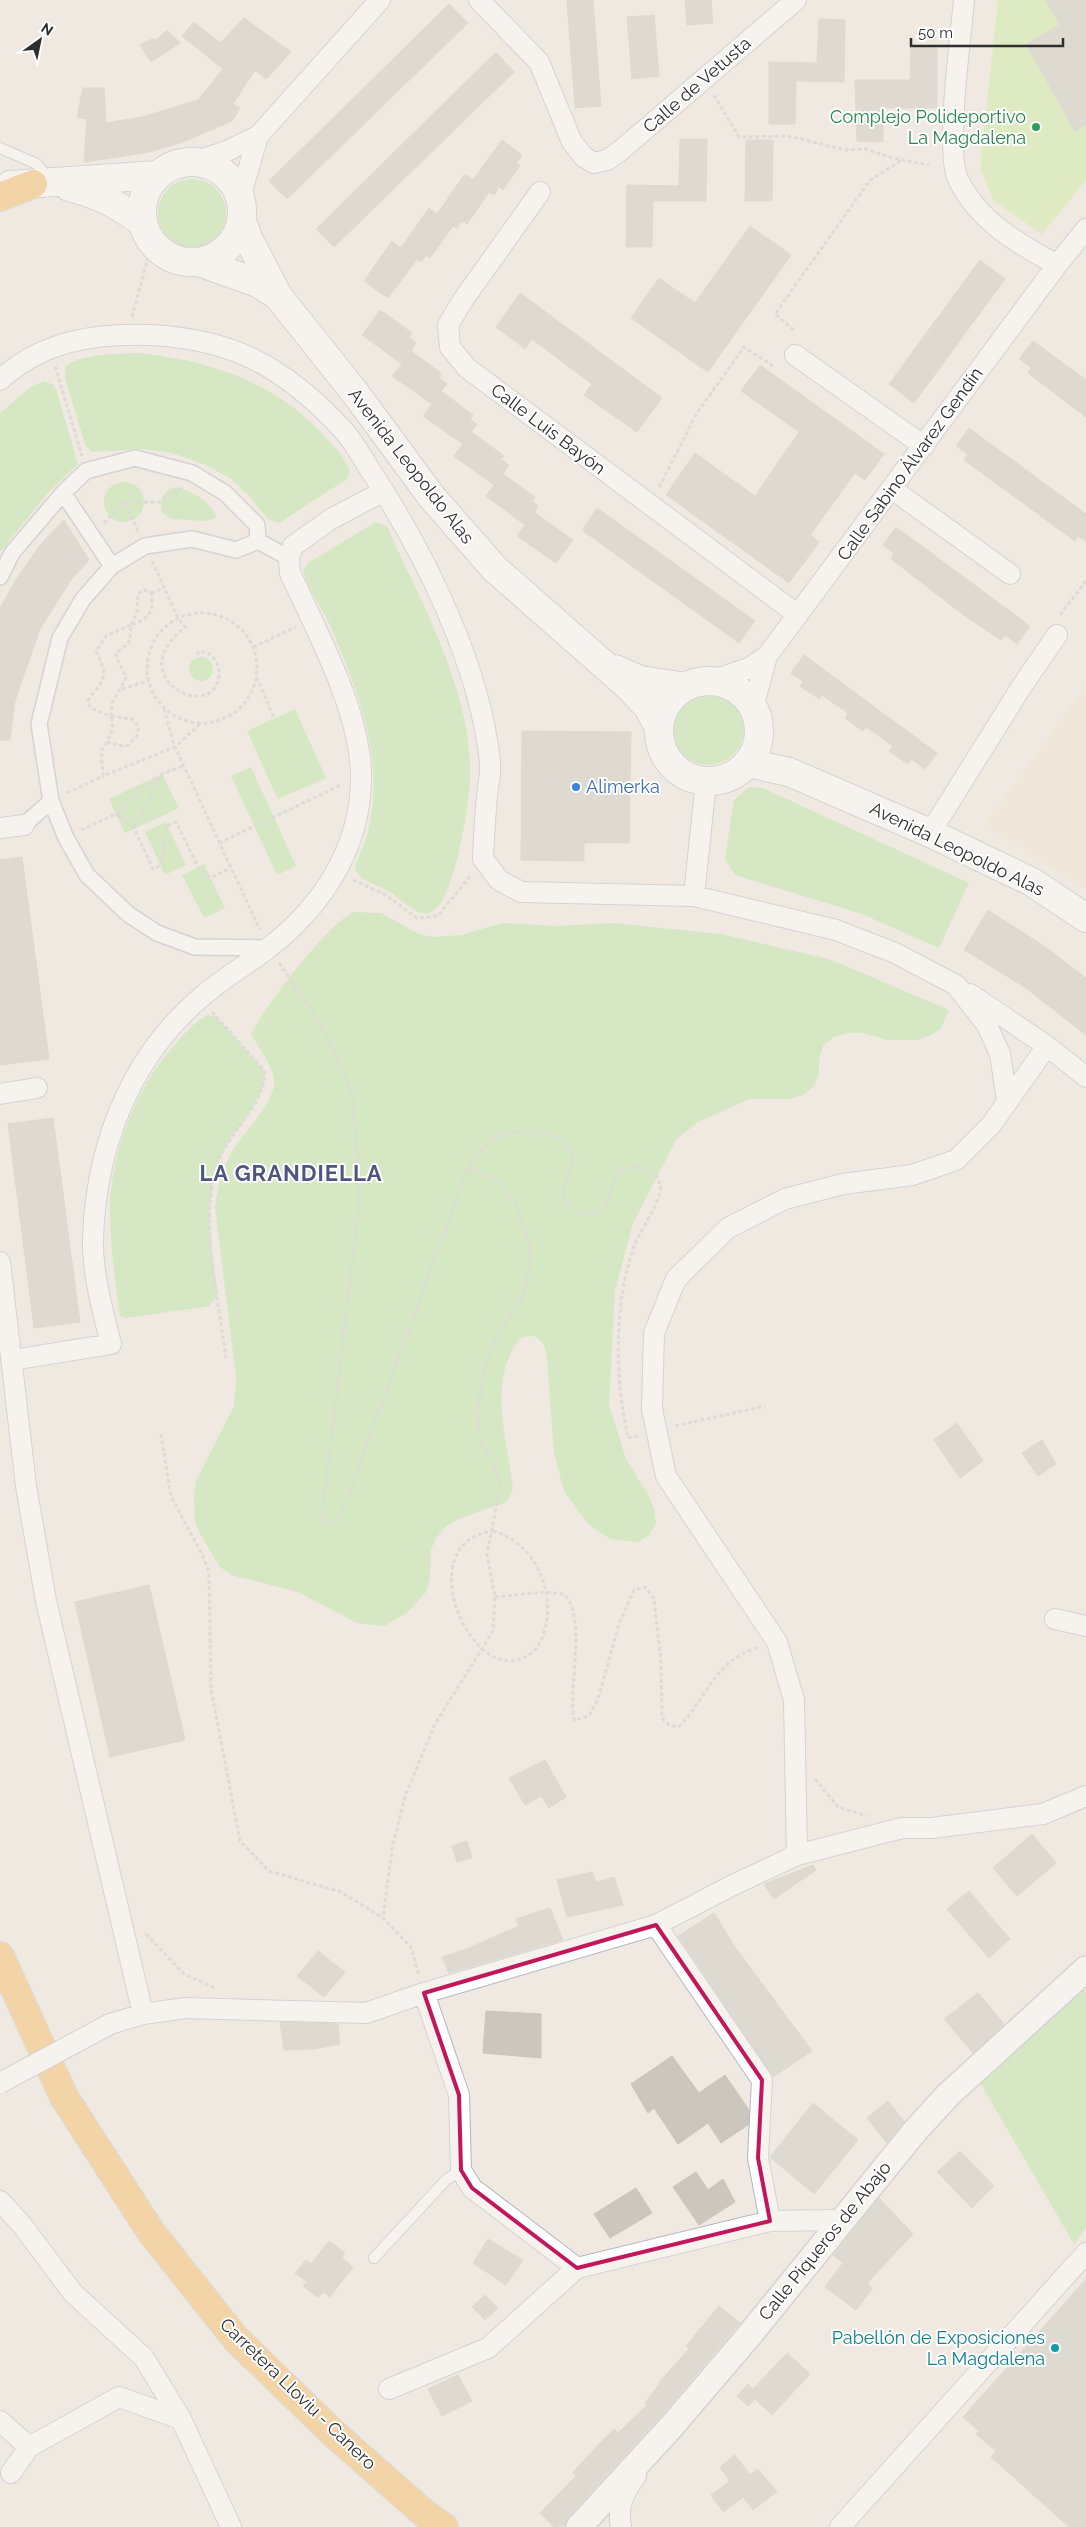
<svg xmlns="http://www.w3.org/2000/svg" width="1086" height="2527" font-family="Raleway,sans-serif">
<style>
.education{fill:#f0e6d1}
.green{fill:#b6e59e}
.pitch{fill:#c9ec9a}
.building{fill:#cbc7bf;stroke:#cbc5ba}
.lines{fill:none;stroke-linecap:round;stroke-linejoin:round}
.service-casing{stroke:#b4b7c1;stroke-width:12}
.pedestrian-casing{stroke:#b4b7c1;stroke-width:18}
.minor-casing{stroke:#b4b7c1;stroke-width:22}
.tertiary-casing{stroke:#b4b7c1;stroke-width:28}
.secondary-casing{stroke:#b4b7c1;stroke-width:30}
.trunk-casing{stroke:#c9c9c9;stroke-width:30}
.path{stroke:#c9c9c9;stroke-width:3;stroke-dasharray:4 2.5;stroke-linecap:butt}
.service{stroke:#fff;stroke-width:10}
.pedestrian{stroke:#fff;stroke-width:15}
.minor{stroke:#fff;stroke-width:20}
.tertiary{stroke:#fff;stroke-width:25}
.secondary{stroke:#fff;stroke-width:28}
.trunk{stroke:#f8ba60;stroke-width:28}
.minor-bridge-casing{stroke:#b4b7c1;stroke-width:22;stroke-linecap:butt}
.minor-bridge{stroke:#fff;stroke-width:20}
.marked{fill:none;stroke:#c2185b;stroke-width:4;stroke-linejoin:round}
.leisure-dot{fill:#2e9e5b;stroke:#fff;stroke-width:2}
.shop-dot{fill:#3f7fe0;stroke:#fff;stroke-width:2}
.culture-dot{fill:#0f9aa8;stroke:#fff;stroke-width:2}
.labels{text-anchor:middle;stroke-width:4;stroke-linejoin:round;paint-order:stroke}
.street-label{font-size:18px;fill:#2e2e2e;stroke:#fff}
.leisure-label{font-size:18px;fill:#27864d;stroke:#fff;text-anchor:end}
.shop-label{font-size:18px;fill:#366cbe;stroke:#fff;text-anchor:start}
.culture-label{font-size:18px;fill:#0d838f;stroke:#fff;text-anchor:end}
.district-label{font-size:22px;font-weight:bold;letter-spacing:1px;fill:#4d5680;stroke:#fff}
</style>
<rect width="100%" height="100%" fill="#efe9e1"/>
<path class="education" d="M1086 685V890L984 825Z"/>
<path class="green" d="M158 213a34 34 0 1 1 68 0a34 34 0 1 1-68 0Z
M140 353C211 361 278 383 326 438 335 448 346 458 350 472L347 479 279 523 268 519 250 497 230 478 206 465 172 453 144 449 91 452 85 444 65 378 66 366C83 353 120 354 140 353Z
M43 381 52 384 56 389 78 464 46 495 0 552V413L31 387Z
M104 502a20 20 0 1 1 40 0a20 20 0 1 1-40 0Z
M174 487C189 489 210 501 216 515L215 518 204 521 171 519 162 512C160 499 162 493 174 487Z
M376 522 387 526C421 604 473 691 470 779 469 803 455 906 429 913 417 917 400 898 390 892 379 884 358 882 355 867 359 854 367 841 369 827 385 756 357 690 330 625 322 607 308 590 303 571L308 563Z
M189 669a12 12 0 1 1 24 0a12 12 0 1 1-24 0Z
M672 729a36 36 0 1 1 72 0a36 36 0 1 1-72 0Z
M295 709 326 778 278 799 247 731Z
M251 767 296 866 277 875 231 776Z
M162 774 179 808 125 833 109 799Z
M749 787 763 788 969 883 939 948 862 914 735 875 725 859 734 800Z
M166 822 186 865 165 875 145 832Z
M204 864 225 908 204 918 182 875Z
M353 912 381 913 419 934 433 937 461 935 502 923 556 926 614 923 721 934 829 959 949 1010 941 1028 930 1036 916 1040H888L862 1033H848L834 1037 823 1046 819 1059V1074L814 1086 803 1095 790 1099H749L698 1122 676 1140 633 1223 615 1291 609 1405 626 1459 649 1496 654 1509 656 1523 649 1535 637 1542 610 1539 588 1524 564 1491 554 1453 547 1358 544 1345 534 1335 520 1338C486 1383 508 1439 513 1489L507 1502 458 1519 446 1526 437 1537 431 1549 430 1577 426 1592 408 1612 384 1626 357 1623 298 1592 231 1575 220 1567 200 1534 195 1521 194 1494 196 1481 234 1406 236 1378 215 1207C217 1189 222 1171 230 1155 240 1137 275 1101 274 1083 274 1066 259 1049 251 1034 266 1005 325 927 353 912Z
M208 1015 215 1016 264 1070C269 1097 233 1128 222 1154 202 1199 211 1247 218 1294L209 1306 204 1307 125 1318 120 1316C115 1283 111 1250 110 1217 108 1161 134 1090 172 1048 183 1036 193 1022 208 1015Z
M1082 1987 1086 1993V2228L1074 2244 978 2079Z"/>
<path class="pitch" d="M998 0H1086V180L1042 234 994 201 980 168Z"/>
<path class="building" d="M567 0H593L601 106 575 108Z
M685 0H711L713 23 687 25Z
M1046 0H1086V125L1075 131 1026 44 1060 25Z
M449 4 468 23 287 199 269 181Z
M654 15 659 76 632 79 627 17Z
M244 18 291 52 266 79 255 70 233 104 240 108 232 121 183 142 150 152 84 162 87 119 77 117 83 88H104L106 123 142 117 198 100 223 69 182 36 194 22 220 43Z
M819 19 845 20 844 82 796 81 795 124H769V62L817 63Z
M167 30 180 43 151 62 140 45 152 39 156 40Z
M911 46H937V108H883V142L857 141 855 80H910Z
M496 52 514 72 334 247 316 229Z
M680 139H707L706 201H653L652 247H626L627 185 679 186Z
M502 140 522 155 516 163 520 166 503 190 499 187 494 195 489 192 467 224 462 221 457 228 453 226 430 258 426 255 421 262 417 259 388 298 364 281 392 241 401 248 429 208 437 214 465 174 473 180Z
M746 140H773L772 201H745Z
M750 226 791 255 708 372 631 318 659 278 695 303Z
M980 260 1005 279 914 403 889 384Z
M520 293 662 398 637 432 584 395 592 384 532 339 525 349 496 327Z
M380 310 412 333 409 337 416 343 409 354 411 351 442 374 439 378 447 384 441 391 473 415 470 419 477 424 471 432 504 456 501 459 509 465 503 474 535 497 532 501 538 506 534 512 573 540 556 563 517 536 525 525 486 496 494 485 454 456 463 444 423 416 432 404 392 376 402 364 362 335Z
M1033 341 1086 380V417L1028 373 1031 367 1019 359Z
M760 365 884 454 865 480 855 473 810 535 819 542 789 583 666 495 695 453 755 496 799 432 741 391Z
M969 428 1086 514V541L1078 536 1075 541 964 460 968 454 956 446Z
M597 508 755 621 739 643 582 530Z
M64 520 89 560 71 580 40 629 15 701 10 740H0V608L17 578 41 544Z
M896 527 1030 626 1017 644 1005 635 1001 640 961 613 891 559 894 553 883 545Z
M804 655 937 753 925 769 911 759 908 764 889 751 893 746 866 727 863 731 845 718 848 713 822 695 819 699 800 686 803 681 791 673Z
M522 731 631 732 629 843H584V861L521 860Z
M22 857 49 1059 0 1065V860Z
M988 910 1047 948 1086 978V1035L1023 986 964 950Z
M53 1118 80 1322 34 1328 8 1124Z
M957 1423 983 1461 960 1478 934 1440Z
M1042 1440 1056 1464 1038 1476 1022 1453Z
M149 1585 185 1740 110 1757 75 1602Z
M545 1760 566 1797 549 1808 541 1796 525 1805 509 1778Z
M1032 1834 1056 1863 1017 1896 993 1868Z
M467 1841 472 1858 457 1862 452 1846Z
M813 1865 816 1870 774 1899 764 1884Z
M592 1872 596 1882 614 1877 623 1905 567 1917 557 1880Z
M969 1891 1010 1939 989 1958 947 1909Z
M550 1908 563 1940 449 1973 442 1957 464 1950 519 1926 516 1919Z
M714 1913 735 1947 812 2051 773 2077 678 1936Z
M318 1951 345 1972 324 1997 297 1976Z
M978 1993 1004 2024 973 2053 944 2019Z
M486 2011 541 2014V2058L483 2053Z
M280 2022 338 2024 340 2044 314 2049 284 2050Z
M672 2056 699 2093 725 2075 749 2110 748 2125 721 2143 708 2123 678 2144 654 2108 648 2113 631 2084Z
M888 2101 904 2121 887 2143 867 2118Z
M813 2103 858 2140 814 2194 770 2157Z
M960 2151 994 2186 972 2208 937 2172Z
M696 2172 708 2190 723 2179 735 2202 699 2225 673 2187Z
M636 2188 652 2213 610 2238 594 2214Z
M879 2198 913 2234 867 2283 873 2288 856 2310 825 2287 843 2263 833 2255Z
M488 2239 523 2260 506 2285 473 2263Z
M329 2241 345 2253 342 2258 353 2267 330 2297 323 2292 318 2298 303 2286 307 2282 295 2273 306 2260 311 2264Z
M1086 2279V2527H1069L991 2457 996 2451 976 2434 979 2431 963 2417Z
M485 2295 498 2308 485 2320 472 2307Z
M719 2306 740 2323 660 2417 568 2517 565 2525 554 2527 540 2513 576 2476 573 2472 601 2442 614 2429 618 2433 647 2405 645 2403 660 2383 659 2382 689 2349 686 2346Z
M787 2353 810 2374 772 2415 755 2399 748 2406 737 2396 748 2384 753 2389Z
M458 2375 472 2401 442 2416 428 2389Z
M735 2455 750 2475 758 2469 777 2492 753 2510 743 2497 723 2512 711 2495 730 2481 720 2467Z"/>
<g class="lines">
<g class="service-casing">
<path id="service" d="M0 148 37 164 48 179
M374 2258 446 2180 461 2170"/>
</g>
<g class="pedestrian-casing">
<path id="pedestrian" d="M63 493 112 566
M258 541 289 558
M0 577 12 553 63 493 86 471 135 458 192 473 225 493 257 525 258 541 236 550 192 539 145 546 112 566 83 599 60 638 39 724 51 801 66 838 87 875 128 914 157 933 195 947 268 948
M24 825 51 801"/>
</g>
<g class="minor-casing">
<path id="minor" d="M479 0 539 62 572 142 584 157 594 163 607 160 620 151 796 0
M964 0C961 35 945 152 958 179 978 221 1017 243 1057 265
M194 162 227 151 258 136 380 0
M540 192 463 300 448 325 450 347 467 368 798 615
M240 198 258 136
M795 355 924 446
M0 380C42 341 95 333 150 335 191 337 233 346 268 367 295 383 322 407 343 430 355 443 364 461 374 476 426 556 480 666 490 762 491 773 488 785 487 796 485 817 484 838 483 859L499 880 521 892 694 896 836 930 895 953 956 985 987 1025 1000 1054 1007 1100
M892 489 1010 574
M711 681 749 668 767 656
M753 708 767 656 1057 265 1086 229
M0 828 24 825
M930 833 1022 686 1057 635
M694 896 706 781
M970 994 1047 1046 1086 1077
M0 1094 37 1088
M0 1262 26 1486 46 1601 143 2014
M13 1360 111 1344C103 1313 92 1271 93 1239 96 1147 129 1060 199 999 220 980 245 966 267 949 322 907 361 848 361 777 361 712 317 632 290 573L289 558 293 546 331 519 384 491
M1055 1619 1086 1626
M797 1855 794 1700 777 1642 666 1476 652 1409 654 1333 676 1279 728 1228 785 1199 843 1184 912 1175 956 1160 991 1125 1047 1046
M656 1925 762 2080 758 2158 770 2221
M424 1993 459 2095 461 2170 472 2188 577 2268
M110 2024 143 2014 186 2008 366 2013 424 1993 656 1925 731 1886 797 1855 902 1828H932L1043 1814 1086 1796
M0 2201 22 2225 73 2293 144 2358 181 2419
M389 2389 488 2348 577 2268 770 2221 841 2220
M0 2421 29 2447
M11 2473 29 2447 119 2397 181 2419 231 2527
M621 2527C617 2506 624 2492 636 2476
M840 2527 1086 2253"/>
</g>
<g class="tertiary-casing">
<path id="tertiary" d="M579 2527 671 2427 747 2338 915 2131 948 2095 1086 1969"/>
</g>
<g class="secondary-casing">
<path id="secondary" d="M142 212a50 50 0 1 1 100 0a50 50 0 1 1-100 0Z
M10 185 158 175
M69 187C100 195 117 204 143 223
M242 221 249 240 278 296 356 394 431 496 495 569 627 685 648 707 659 728
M199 262 258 283 278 296
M615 669 640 680 686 687
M659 731a50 50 0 1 1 100 0a50 50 0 1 1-100 0Z
M748 763 789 772 930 833 1032 882 1086 918"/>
</g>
<g class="trunk-casing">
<path id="trunk" d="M0 197 33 184
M0 1956 64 2097 151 2232 236 2339 333 2433 425 2514 444 2527"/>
</g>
<path class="path" d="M714 95 739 137 789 136 845 150 865 149 893 158 929 165
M132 317 151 245
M794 330 775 314 870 180 902 160
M55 366 82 456
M659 487 697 413 744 347 773 366
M104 523 124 502
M138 531 124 502H160L182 488
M152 561 178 618 185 627C118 680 217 724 219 674 220 665 214 656 206 652H198V658
M151 593 164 588
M147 668a55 55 0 1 1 110 0a55 55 0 1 1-110 0Z
M1060 615 1086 581
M131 625 106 636 96 651C99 659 106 670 103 678 96 699 69 702 111 716L112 703 126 678C123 668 117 663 116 653L128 644 130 639 131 625 137 613 138 594 144 590 151 593C155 612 148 619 131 625
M253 647 296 627
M257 677 274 719
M122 689 148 681
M111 716 132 719 138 726V734L129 745 122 746 107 742 113 728Z
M200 724 175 747 260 930
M107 742 101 751 103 776 175 747 164 709
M67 793 103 776
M116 814 134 828 153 869 161 865 167 826 176 822 198 867 211 878 230 868
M134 828 161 776
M81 830 116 814 162 774 183 766
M219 843 341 785
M353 880 386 895 417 918 438 916 471 875
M279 963 311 1009 329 1041 352 1091 359 1173V1204L322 1518 328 1525 337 1522 341 1515 468 1168 498 1180 515 1202 526 1230 530 1251 528 1277 522 1297 496 1340 485 1366 477 1414 481 1442 495 1468 500 1487 487 1554 495 1597 493 1631 435 1724 405 1796 392 1849 383 1918
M212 1012 264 1070C269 1096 234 1129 222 1153 195 1210 219 1298 226 1359
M468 1168C477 1153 487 1142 503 1135 522 1127 573 1129 573 1159 573 1176 555 1188 569 1204 574 1210 578 1213 585 1213 612 1217 607 1192 616 1177 621 1169 630 1168 638 1165 647 1169 658 1174 660 1185 664 1197 640 1231 635 1244 613 1302 615 1378 628 1438L639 1436
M675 1426 765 1406
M161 1434 171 1497 202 1554 209 1572 211 1689 240 1841 269 1871 341 1892 383 1918 411 1947 419 1976
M493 1531C534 1542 557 1591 544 1632 542 1640 538 1649 530 1654 474 1695 406 1542 493 1531Z
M495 1597 545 1592 564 1594C567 1598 571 1602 572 1607 582 1643 569 1683 574 1720L589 1716 598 1699 619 1624 634 1590 645 1587 654 1598 661 1662 662 1718 670 1726H680C707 1696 715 1661 757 1648
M815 1779 838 1807 867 1816
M146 1934 184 1974 215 1988"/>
<use href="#service" class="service"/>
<use href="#pedestrian" class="pedestrian"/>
<use href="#minor" class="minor"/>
<use href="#tertiary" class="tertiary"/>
<use href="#secondary" class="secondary"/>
<use href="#trunk" class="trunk"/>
<g class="minor-bridge-casing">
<path id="minor-bridge" d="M0 2083 110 2024"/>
</g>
<use href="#minor-bridge" class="minor-bridge"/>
</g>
<path d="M0 0H1086V2527H0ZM656 1925 762 2080 758 2158 770 2221 577 2268 472 2188 461 2170 459 2095 424 1993Z" fill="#efe9e1" fill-opacity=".55" fill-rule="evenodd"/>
<path class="marked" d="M656 1925 762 2080 758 2158 770 2221 577 2268 472 2188 461 2170 459 2095 424 1993Z"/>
<circle class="leisure-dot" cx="1036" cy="127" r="5"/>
<circle class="shop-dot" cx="576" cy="787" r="5"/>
<circle class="culture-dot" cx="1055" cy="2348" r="5"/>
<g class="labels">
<g class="street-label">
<text transform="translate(697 85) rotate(-41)" y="6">Calle de Vetusta</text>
<text transform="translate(548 429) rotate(37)" y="6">Calle Luis Bayón</text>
<text transform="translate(910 464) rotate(-54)" y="6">Calle Sabino Álvarez Gendín</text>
<text transform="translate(411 466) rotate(52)" y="6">Avenida Leopoldo Alas</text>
<text transform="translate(957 849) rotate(26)" y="6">Avenida Leopoldo Alas</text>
<text transform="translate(825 2241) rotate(-51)" y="6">Calle Piqueros de Abajo</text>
<text transform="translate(298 2394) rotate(44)" y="6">Carretera Lloviu - Canero</text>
</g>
<g class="leisure-label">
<text x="1026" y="123">Complejo Polideportivo<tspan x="1026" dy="21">La Magdalena</tspan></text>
</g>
<g class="shop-label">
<text x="586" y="793">Alimerka</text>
</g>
<g class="culture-label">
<text x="1045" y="2344">Pabellón de Exposiciones<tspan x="1045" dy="21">La Magdalena</tspan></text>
</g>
<g class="district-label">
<text x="291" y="1181">LA GRANDIELLA</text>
</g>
</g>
<g transform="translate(40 40) rotate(33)" stroke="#ffffff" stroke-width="4" paint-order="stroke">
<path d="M0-4L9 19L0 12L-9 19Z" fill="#2e2e2e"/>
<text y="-8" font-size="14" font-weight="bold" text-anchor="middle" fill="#2e2e2e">N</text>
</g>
<path d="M911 38v8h152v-8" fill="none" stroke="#2e2e2e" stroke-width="2.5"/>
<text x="918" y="38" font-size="15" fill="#2e2e2e" stroke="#ffffff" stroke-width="4" paint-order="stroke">50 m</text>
</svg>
